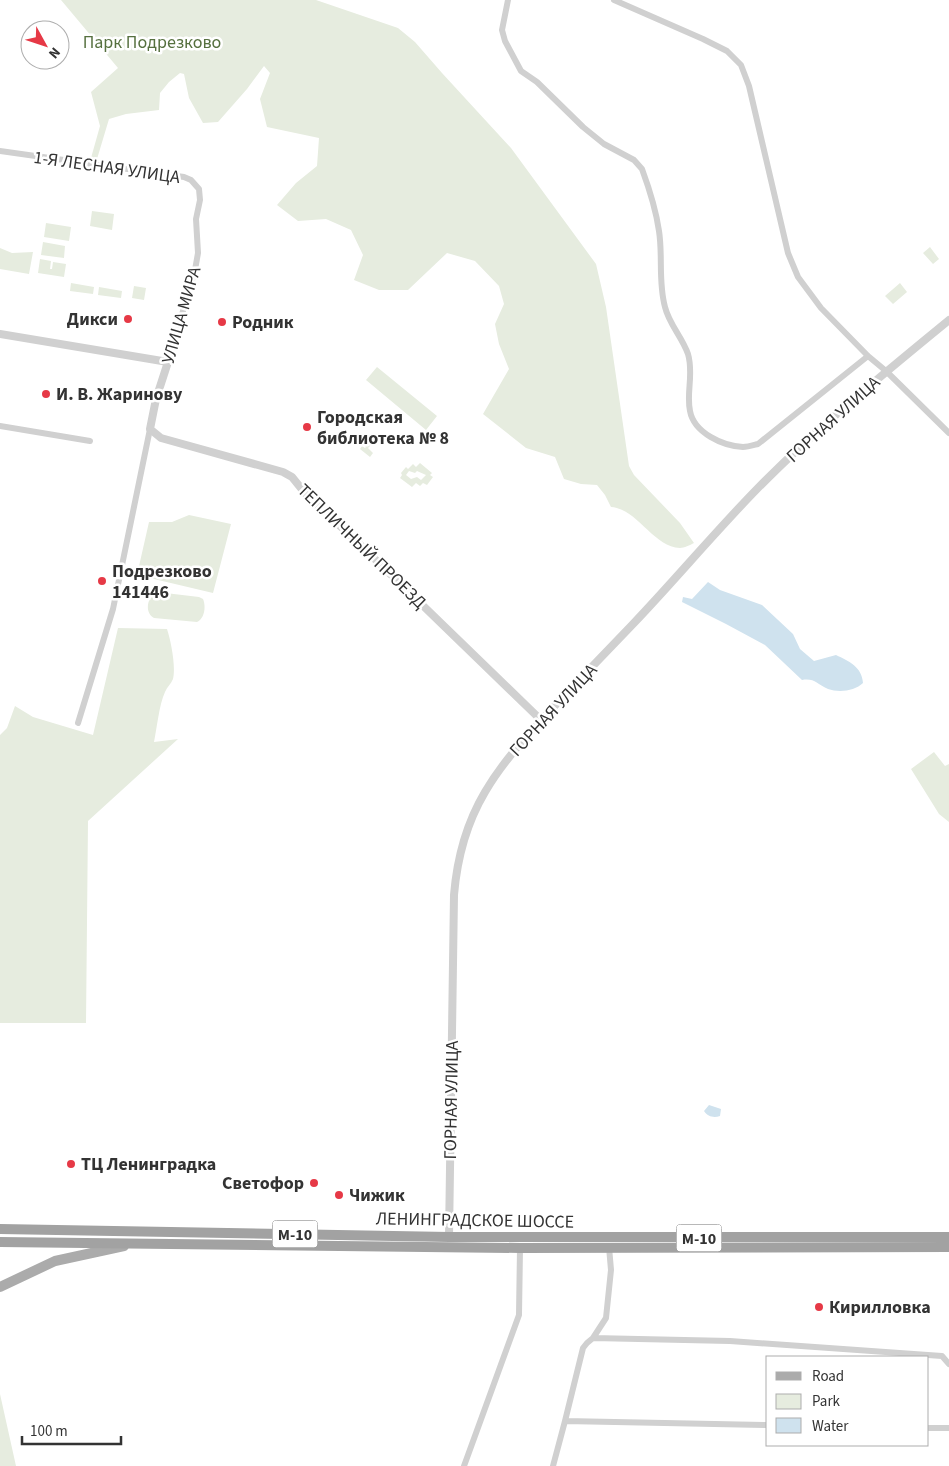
<svg xmlns="http://www.w3.org/2000/svg" width="949" height="1466" font-family="'Source Sans 3',sans-serif">
<style>
.green{fill:#e6ecdf;fill-rule:evenodd}
.water{fill:#cfe2ee}
.lines{fill:none;stroke-linecap:round;stroke-linejoin:round}
.minor{stroke:#d0d0d0;stroke-width:6}
.tertiary{stroke:#d0d0d0;stroke-width:8}
.primary{stroke:#ababab;stroke-width:10}
.trunk{stroke:#a2a2a2;stroke-width:10}
.poi-dot{fill:#e63946;stroke:#fff;stroke-width:2}
.labels{text-anchor:middle;stroke-width:5;stroke-linejoin:round;paint-order:stroke}
.shield{fill:#fff;stroke:#707070;stroke-width:1}
.shield-label{font-size:16px;font-weight:bold;fill:#333}
.park-label{font-size:18px;fill:#56703f;stroke:#fff}
.street-label{font-size:18px;fill:#333;stroke:#fff}
.poi-label{font-size:18px;font-weight:bold;fill:#333;stroke:#fff;text-anchor:start}
</style>
<rect width="100%" height="100%" fill="#fff"/>
<path class="green" d="M61 0H316L398 28 415 42 442 73 511 148 596 264 606 307 629 466 634 475 680 523 694 543C690 545 684 548 680 548 653 547 638 509 611 507L605 495 597 485 581 484 564 479 555 457 526 448 483 414 509 369 499 344 495 324 504 304 499 286 475 261 447 253 408 290H379L354 280 363 255 351 230 326 219 298 221 277 205 296 183 317 166 319 138 267 127 260 99 270 73 264 66 247 89 218 122 203 123 189 98 184 74 180 73 169 82 160 93 159 110 126 114 109 119 97 159 91 158 100 126 91 92 118 68Z
M92 211 114 214 112 230 90 226Z
M46 223 71 227 69 241 44 237Z
M43 242 65 246 64 258 41 255Z
M930 247 939 259 933 264 923 253Z
M0 248 12 253 33 252 29 274 0 269Z
M40 259 51 261 50 269H52L53 262 66 264 64 277 38 273Z
M71 283 94 287 93 294 70 291Z
M900 283 907 292 893 304 885 296Z
M134 286 146 288 144 300 132 298Z
M99 287 122 291 121 298 98 295Z
M377 367 437 416 426 430 366 380Z
M368 440 372 444 368 448 373 453 370 457 360 449 362 446 365 448 366 447 364 445Z
M420 463 432 473 430 475 433 477 427 485 423 483 420 486 416 483 412 487 400 478 402 475 401 473 406 467 408 469 413 464 416 467ZM409 471 415 473 417 471 426 475 421 480 417 477 411 479 406 475Z
M189 515 231 524 213 593 137 575 149 522H172Z
M157 592 199 597 203 599C206 606 205 618 197 622L154 618C144 612 147 597 157 592Z
M118 628 167 629C171 641 176 667 173 679 171 684 167 687 165 692 159 705 157 728 154 742L178 739 88 821 86 1023H0V735L7 728 15 706 33 717 93 735Z
M934 752 945 766 949 764V822L939 814 911 769Z
M0 1394 16 1466H0Z"/>
<path class="water" d="M708 582 720 590 762 605 793 634 800 649 814 661 836 655C849 661 862 667 863 683 855 691 839 693 828 689 816 684 815 678 802 680L765 645 726 624 682 602 683 597 692 599Z
M709 1105 721 1109 720 1116C714 1118 708 1117 704 1111Z"/>
<g class="lines">
<path class="minor" d="M508 0 502 30 505 41 521 71 537 82 583 127 604 144 634 160 642 169C649 188 656 210 659 231 663 256 658 282 665 307 669 324 682 337 688 354 694 374 686 393 690 411 694 433 723 446 743 447 748 447 754 445 758 444L868 356
M614 0 703 39 727 51 741 65 749 86 788 253 798 277 821 308 868 356 886 371 949 433
M0 151 184 177 191 180 199 189 200 200 196 219 198 253 195 270 168 362
M0 426 90 441
M78 723 113 609 150 429
M593 1338 606 1318 611 1270 609 1247
M768 1425 565 1421 583 1348 587 1343 593 1338 730 1341 942 1356 949 1364
M928 1428H949
M464 1466 519 1315 520 1248
M553 1466 565 1421"/>
<path class="tertiary" d="M0 334 168 362 156 399 150 429 161 438 283 472 292 477 309 498 348 533 541 720
M449 1237 454 895C457 859 466 824 485 792 505 758 533 729 561 699 585 674 609 649 633 624 675 580 714 533 757 489 817 428 883 374 949 320"/>
<path class="primary" d="M0 1287 55 1261 124 1246"/>
<path class="trunk" d="M0 1229 449 1237H949
M0 1242 520 1248 949 1247"/>
</g>
<g class="poi-dot">
<circle cx="128" cy="319" r="5"/>
<circle cx="222" cy="322" r="5"/>
<circle cx="46" cy="394" r="5"/>
<circle cx="307" cy="427" r="5"/>
<circle cx="102" cy="581" r="5"/>
<circle cx="71" cy="1164" r="5"/>
<circle cx="314" cy="1183" r="5"/>
<circle cx="339" cy="1195" r="5"/>
<circle cx="819" cy="1307" r="5"/>
</g>
<g class="labels">
<g class="shield">
<rect x="272.5" y="1220.5" width="45" height="27" rx="4"/>
<rect x="676.5" y="1224.5" width="45" height="27" rx="4"/>
</g>
<g class="shield-label">
<text x="295" y="1240">М-10</text>
<text x="699" y="1244">М-10</text>
</g>
<g class="park-label">
<text x="152" y="48">Парк Подрезково</text>
</g>
<g class="street-label">
<text transform="translate(107 167) rotate(8)" y="6">1-Я ЛЕСНАЯ УЛИЦА</text>
<text transform="translate(181 315) rotate(-74)" y="6">УЛИЦА МИРА</text>
<text transform="translate(833 419) rotate(-42)" y="6">ГОРНАЯ УЛИЦА</text>
<text transform="translate(362 546) rotate(44)" y="6">ТЕПЛИЧНЫЙ ПРОЕЗД</text>
<text transform="translate(553 710) rotate(-47)" y="6">ГОРНАЯ УЛИЦА</text>
<text transform="translate(451 1100) rotate(-89)" y="6">ГОРНАЯ УЛИЦА</text>
<text transform="translate(475 1220) rotate(1)" y="6">ЛЕНИНГРАДСКОЕ ШОССЕ</text>
</g>
<g class="poi-label">
<text x="118" y="325" text-anchor="end">Дикси</text>
<text x="232" y="328">Родник</text>
<text x="56" y="400">И. В. Жаринову</text>
<text x="317" y="423">Городская<tspan x="317" dy="21">библиотека № 8</tspan></text>
<text x="112" y="577">Подрезково<tspan x="112" dy="21">141446</tspan></text>
<text x="81" y="1170">ТЦ Ленинградка</text>
<text x="304" y="1189" text-anchor="end">Светофор</text>
<text x="349" y="1201">Чижик</text>
<text x="829" y="1313">Кирилловка</text>
</g>
</g>
<rect x="766" y="1356" width="162" height="90" fill="#ffffff" stroke="#adadad"/>
<rect x="776" y="1372" width="25" height="8" fill="#ababab" stroke="#adadad"/>
<text x="812" y="1381" font-size="15" fill="#333333">Road</text>
<rect x="776" y="1394" width="25" height="15" fill="#e6ecdf" stroke="#adadad"/>
<text x="812" y="1406" font-size="15" fill="#333333">Park</text>
<rect x="776" y="1418" width="25" height="15" fill="#cfe2ee" stroke="#adadad"/>
<text x="812" y="1431" font-size="15" fill="#333333">Water</text>
<g transform="translate(45 45) rotate(130)"><circle r="24" fill="#ffffff" stroke="#adadad"/>
<path d="M0-4L9 19L0 12L-9 19Z" fill="#e63946"/>
<text y="-8" font-size="14" font-weight="bold" text-anchor="middle" fill="#333333">N</text>
</g>
<path d="M22 1436v8h99v-8" fill="none" stroke="#333333" stroke-width="2.5"/>
<text x="30" y="1436" font-size="15" fill="#333333" stroke="#ffffff" stroke-width="4" paint-order="stroke">100 m</text>
</svg>
